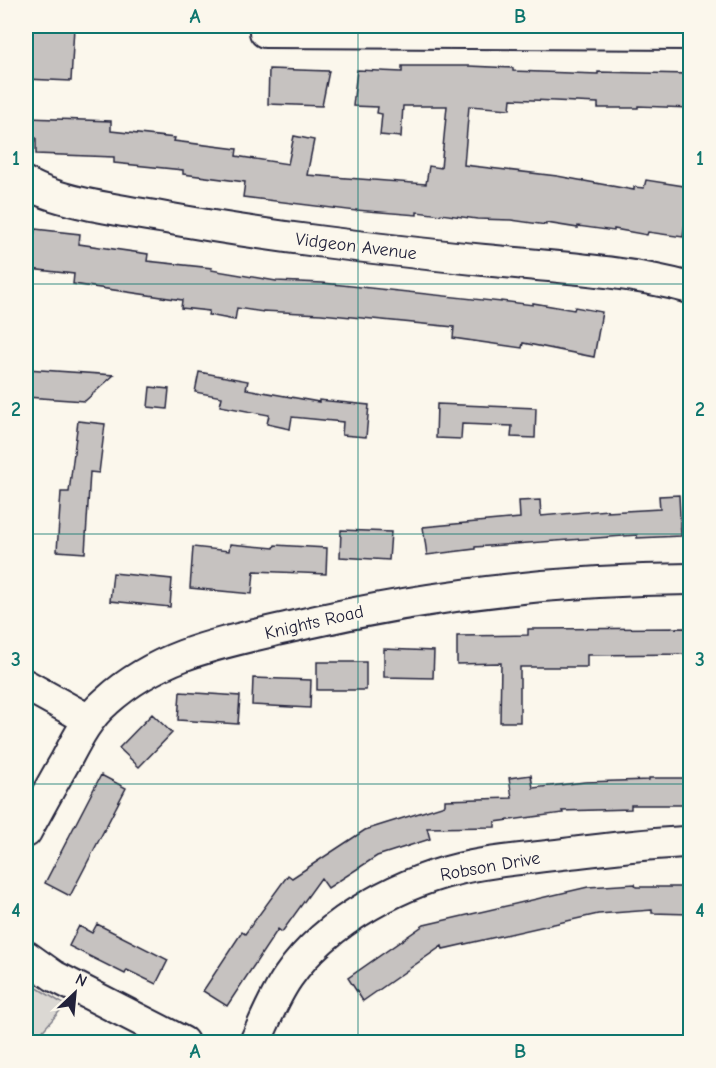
<svg xmlns="http://www.w3.org/2000/svg" width="716" height="1068" font-family="'Comic Neue',sans-serif">
<style>
.green{fill:#dbd8d3;stroke:#7e7d87;stroke-width:1.5}
.building{fill:#c6c2c0;stroke:#22223b;stroke-width:1.5}
.lines{fill:none;stroke-linecap:round;stroke-linejoin:round}
.street-casing{stroke:#22223b;stroke-width:34}
.street{stroke:#fbf7ec;stroke-width:30}
.grid{fill:none;stroke:#0f766e;stroke-width:1.5;stroke-opacity:0.55}
.labels{text-anchor:middle;stroke-width:5;stroke-linejoin:round;paint-order:stroke}
.street-label{font-size:18px;fill:#22223b;stroke:#fbf7ec}
.neatline{fill:none;stroke:#0f766e;stroke-width:2}
.grid-label{font-size:20px;text-anchor:middle;font-weight:bold;fill:#0f766e}
</style>
<rect width="100%" height="100%" fill="#fbf7ec"/>
<filter id="ink" filterUnits="userSpaceOnUse"><feTurbulence type="fractalNoise" baseFrequency=".0167" numOctaves="2"/><feDisplacementMap in="SourceGraphic" scale="12" xChannelSelector="R" yChannelSelector="G"/><feConvolveMatrix kernelMatrix="1 2 1 2 8 2 1 2 1" color-interpolation-filters="sRGB"/></filter>
<g filter="url(#ink)">
<path class="green" d="M26 981 65 1005 33 1042H26Z"/>
<path class="building" d="M26 26 74 27 71 81 26 79Z
M402 66H469L513 68V71L598 74V72L690 74V108L638 106V108H598V103L511 99 510 109 469 106 464 165 557 176 634 190V187L644 188 646 180 690 187 683 237 648 232 647 235 614 229V231L578 226V228L546 223V225L511 220 477 219 441 214V215L417 212V215L356 210V211L243 197 245 182 183 174V170L114 163V157L36 154V138L27 137 28 118 111 121V131L175 138 174 141 237 149 236 156 288 164 294 136 314 140 307 175 426 184 429 166 441 168 447 106H403L401 137 380 135 382 114 377 113 378 107 353 106 357 70 402 72Z
M269 69 329 71 322 106 268 104Z
M35 229 80 234 79 244 148 254 147 261 212 268 211 270 276 281 323 283 501 302V301L533 305V303L574 310 575 307 602 312 594 357 523 343 522 348 453 338 454 327 321 314 263 311V312L237 308 235 320 208 315 209 311 181 308 182 300 73 284 74 274 30 269Z
M26 369 114 375 85 401 26 397Z
M199 372 248 381 246 389 319 402V400L369 405 366 437 342 435 343 422 292 417 290 429 267 424 269 415 220 406 222 397 195 392Z
M150 387 169 389 167 409 148 407Z
M437 404 536 408 535 438 511 437 512 426 462 424 461 439 436 438Z
M78 421 105 424 99 473 90 472 85 553 57 551 61 492H69Z
M679 495 681 536 637 538V535L475 547V549L427 555 423 527 520 518 519 501 540 500 541 516 607 510V512L660 509 659 496Z
M341 530 391 532 389 560 340 557Z
M230 544 274 548 275 545 327 548 326 574 254 571 252 594 190 588 193 547 229 551Z
M113 573 172 579 170 607 110 601Z
M690 628V654L587 655V667H520V722H500L501 663 457 664V636L528 635V629Z
M384 649 434 651 433 678 384 677Z
M317 662H366V690H317Z
M253 678 311 680 310 708 252 705Z
M180 692 240 696 238 724 178 720Z
M152 714 172 733 139 767 119 748Z
M101 775 126 788 70 896 45 883Z
M531 775 533 788 585 782 649 780V778H690V805H631V809L562 811 563 813 495 822V827L427 828 430 839 377 856 328 888 321 878 282 932 278 929 227 1006 203 991 242 932 245 934 288 875 292 878 365 830 445 805V800L512 798 509 778Z
M635 884 636 887H690V914L652 913V910L598 914 443 949 442 946 363 1001 348 978 424 925 588 887Z
M97 924 168 960 156 984 127 970 125 974 69 946 79 926 92 933Z"/>
<g class="lines">
<g class="street-casing">
<path id="street" d="M265 32 690 34
M26 183C58 203 127 211 166 218 271 237 377 249 484 260 554 267 623 270 690 288
M26 685 89 720
M26 832C39 808 52 784 66 760 77 739 88 717 107 701 160 653 222 643 290 627 421 596 555 580 690 579
M26 956 54 976 183 1042
M255 1042C265 1021 274 997 288 977 327 920 405 879 472 866 502 860 533 858 563 854 605 849 648 843 690 842"/>
</g>
<use href="#street" class="street"/>
</g>
</g>
<path class="grid" d="M358 26V1042M26 284H690M26 534H690M26 784H690"/>
<g class="labels">
<g class="street-label">
<text transform="translate(356 246) rotate(7)" y="6">Vidgeon Avenue</text>
<text transform="translate(314 622) rotate(-13)" y="6">Knights Road</text>
<text transform="translate(490 866) rotate(-10)" y="6">Robson Drive</text>
</g>
</g>
<rect width="716" height="1068" fill="none" stroke="#fbf7ec" stroke-width="66"/>
<g transform="translate(75 993) rotate(26)" stroke="#fbf7ec" stroke-width="4.5" paint-order="stroke">
<path d="M0-4.5L10 22L0 15L-10 22Z" fill="#22223b"/>
<text y="-9" font-size="16" font-weight="bold" text-anchor="middle" fill="#22223b">N</text>
</g>
<rect x="33" y="33" width="650" height="1002" class="neatline"/>
<g class="grid-label">
<text x="195" y="23">A</text>
<text x="520" y="23">B</text>
<text x="16" y="165">1</text>
<text x="700" y="165">1</text>
<text x="16" y="416">2</text>
<text x="700" y="416">2</text>
<text x="16" y="666">3</text>
<text x="700" y="666">3</text>
<text x="16" y="917">4</text>
<text x="700" y="917">4</text>
<text x="195" y="1058">A</text>
<text x="520" y="1058">B</text>
</g>
</svg>
